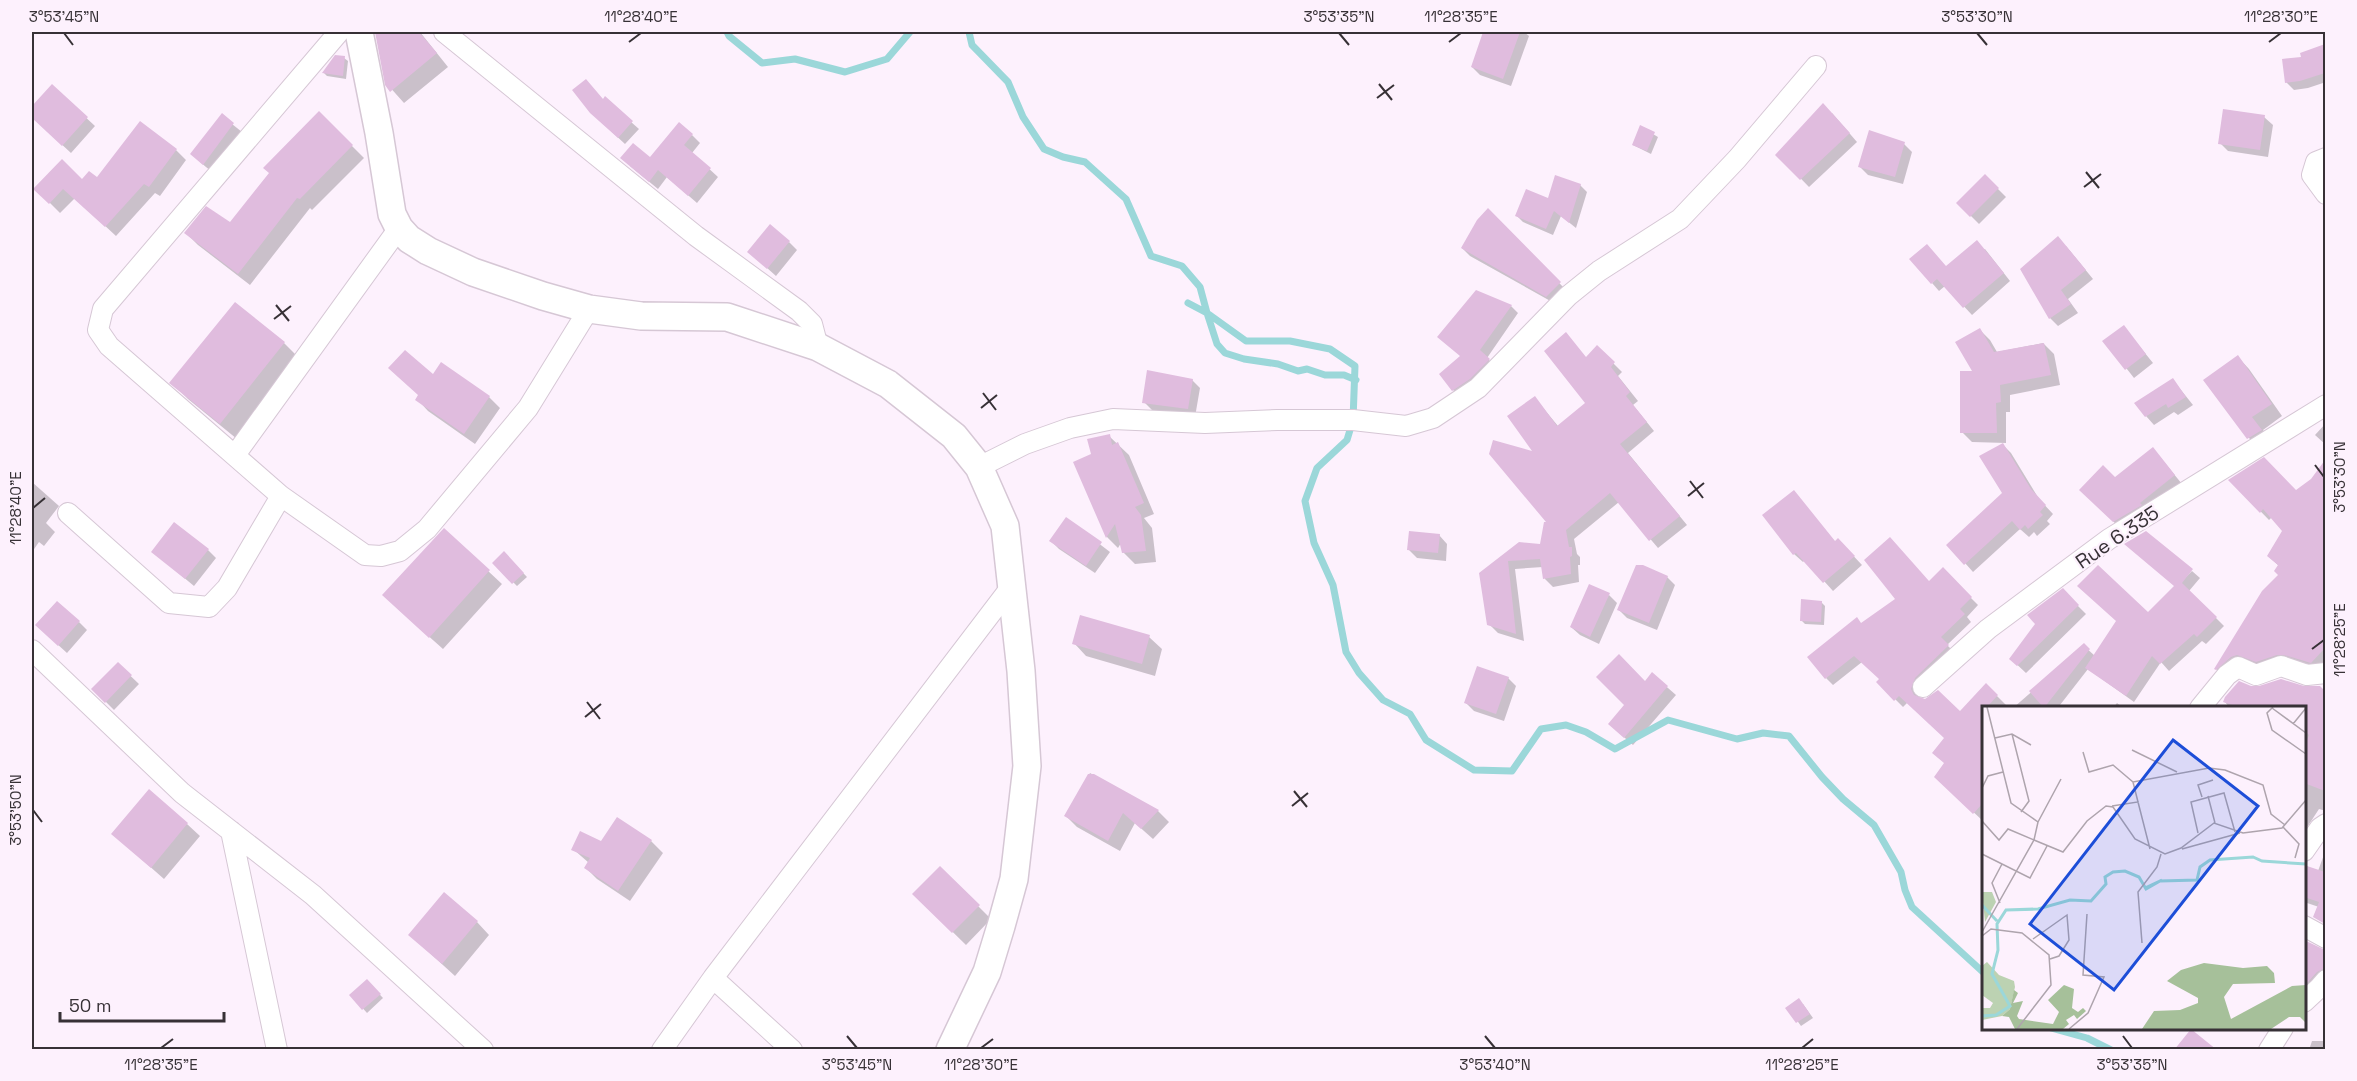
<svg xmlns="http://www.w3.org/2000/svg" width="2357" height="1081" font-family="'Space Grotesk',sans-serif">
<style>
.shadow{fill:#0003}
.lines{fill:none;stroke-linecap:round;stroke-linejoin:round}
.stream{stroke:#9bd7d9;stroke-width:7}
.building{fill:#e0bcde}
.street-casing{stroke:#d6c7d5;stroke-width:22}
.secondary-casing{stroke:#d6c7d5;stroke-width:30}
.street{stroke:#fff;stroke-width:20}
.secondary{stroke:#fff;stroke-width:27}
.ticks{fill:none;stroke:#373136;stroke-width:2}
.labels{text-anchor:middle;stroke-width:4.5;stroke-linejoin:round;paint-order:stroke}
.street-label{font-size:20px;fill:#373136;stroke:#fdf1fd}
.inset-river{fill:none;stroke:#9bd7d9;stroke-width:3}
.inset-road{fill:none;stroke:#aea4ad;stroke-width:1.5}
.view{fill:#1d4ed8;fill-opacity:0.15;stroke:#1d4ed8;stroke-width:3}
.inset-edge{fill:none;stroke:#373136;stroke-width:3}
.neatline{fill:none;stroke:#373136;stroke-width:2}
.ticks-label{font-size:15px;text-anchor:middle;fill:#373136}
</style>
<rect width="100%" height="100%" fill="#fdf1fd"/>
<path class="shadow" d="M376 32H420L448 67 404 103 387 84Z
M1485 32H1524L1529 36 1511 86 1480 75 1472 67Z
M2326 46V82L2308 88 2294 90 2286 82 2303 58 2302 54Z
M344 58 348 61 346 79 327 76 324 73Z
M52 86 95 126 71 153 32 117V109Z
M605 99 639 129 625 144 599 120Z
M319 113 364 158 312 210 310 208 250 285 198 245 186 233 231 225Z
M1832 113 1857 142 1809 187 1778 155Z
M222 116 242 132 212 172 200 162Z
M2264 117 2273 125 2268 157 2228 151 2220 143Z
M1641 127 1658 137 1651 154 1633 145Z
M692 135 700 143 692 153 718 177 697 203 667 177 658 189 630 166 650 159Z
M1904 144 1912 152 1903 184 1868 175 1860 167Z
M176 150 186 160 160 196 155 193 116 236 75 198 60 213 36 189 97 180Z
M1985 176 2006 197 1979 224 1958 203Z
M1580 185 1587 192 1576 228 1561 216 1553 235 1523 222 1516 215Z
M1488 210 1567 291 1554 303 1470 256 1462 248Z
M789 242 797 250 776 276 758 260Z
M2066 246 2093 279 2068 299 2078 313 2058 326 2050 318 2022 270Z
M1985 249 2010 281 1972 315 1945 286 1939 291 1932 283 1947 267Z
M235 304 284 343 301 360 237 439 188 399 171 382Z
M1511 306 1518 313 1487 358 1496 367 1461 397 1453 390 1462 357Z
M2124 327 2153 363 2134 378 2105 341Z
M1980 330 1990 340 1997 352 2043 343 2054 354 2060 385 2010 395V412H2006V443L1972 442 1962 432 1974 373Z
M1597 347 1622 372 1618 376 1638 401 1633 405 1654 431 1628 453 1687 525 1658 548 1619 502 1574 539 1577 554 1580 557V565H1578L1579 582 1553 587 1545 579 1543 567 1515 569 1524 641 1498 633 1489 624 1481 574 1520 543 1541 546 1549 523 1536 453 1535 398 1558 426 1587 404V359Z
M2238 357 2249 369 2282 416 2263 430 2273 443 2260 450 2249 438 2205 380Z
M433 376 489 397 500 408 475 444 428 411 417 399Z
M1192 380 1200 388 1195 417 1152 410 1144 402Z
M2173 380 2193 405 2178 415 2174 412 2154 425 2146 416Z
M2326 423V445L2315 435Z
M1109 436 1129 455 1154 514 1144 518 1152 528 1156 562 1135 564 1123 552 1121 543 1118 548 1107 537 1075 463 1093 455Z
M2003 445 2011 453 2039 499 2053 514 2047 521 2050 524 2037 536 2034 532 2029 537 2020 529 1973 572 1949 545 2004 493Z
M2160 457 2182 484 2122 530 2081 490 2115 479Z
M2326 463V664L2224 676 2216 669 2280 576 2279 566 2268 556 2284 531 2272 517 2269 520 2231 481 2296 492 2312 480Z
M32 482 59 506 46 523 55 532 44 546 39 542 32 552Z
M1794 492 1836 543 1846 548 1862 565 1833 591 1805 560 1803 562 1794 554Z
M1067 519 1110 552 1095 573 1059 549 1051 541Z
M444 530 502 584 443 649 397 608Z
M1439 535 1447 544 1446 561 1417 558 1409 550Z
M208 550 216 558 194 586 153 552Z
M504 553 527 577 517 586 494 563Z
M1637 565 1667 577 1675 585 1657 630 1627 618 1619 610Z
M1943 570 1978 605 1967 617 1971 622 1947 645 1955 653 1919 691 1918 700 1961 713 1986 685 2009 708H1984V822L1936 777 1946 764V738L1908 702 1903 707 1878 682 1881 680 1862 662 1833 685 1826 678 1862 624 1930 583Z
M2192 571 2200 578 2189 591 2224 626 2206 644 2202 641 2169 671 2161 662 2134 702 2088 669 2060 705 2062 708H2013L2084 646 2095 656 2148 614Z
M2062 590 2086 614 2026 673 2011 659Z
M1609 595 1617 603 1599 644 1580 635 1571 627Z
M1821 602 1825 606 1824 625 1805 624 1801 620Z
M79 622 87 630 67 653 45 633Z
M1149 637 1162 649 1155 676 1086 656 1074 643Z
M118 664 139 684 114 710 93 689Z
M1652 674 1676 695 1633 745 1618 732 1645 683Z
M1508 678 1516 686 1504 721 1474 711 1466 703Z
M2251 687H2319L2326 693V811L2319 809 2304 832V708H2230L2225 702Z
M2117 703 2123 708H2113Z
M1090 773 1158 811 1169 822 1153 839 1135 823 1120 851 1077 827 1066 816Z
M187 824 200 836 164 879 113 834Z
M651 841 663 853 630 901 597 879 585 867 589 863 573 849 602 843Z
M2326 849V924L2319 907 2304 902V867L2318 871Z
M940 868 991 919 966 945 914 894Z
M477 922 489 935 455 976 410 935Z
M2304 942 2326 956V981L2304 994Z
M367 981 383 998 367 1013 351 995Z
M1803 1004 1813 1018 1801 1026 1788 1008Z
M2312 1041H2326V1050H2309Z"/>
<g class="lines">
<path class="stream" d="M727 32 729 36 762 63 795 59 845 72 887 59 910 32
M969 32 972 45 1008 82 1023 117 1044 149 1063 157 1085 162 1126 199 1151 256 1182 266 1200 287 1207 313 1246 341H1290L1330 349 1355 366 1353 420 1347 440 1317 468 1305 501 1314 543 1333 585 1346 652 1359 673 1383 700 1410 714 1426 740 1474 770 1512 771 1541 729 1566 725 1586 732 1615 749 1668 720 1737 739 1763 733 1789 736 1822 777 1843 799 1874 825 1901 872 1905 890 1912 907 1984 973
M1188 303 1207 313 1217 344 1225 353 1244 359 1278 364 1298 371 1307 369 1325 375H1344L1356 380
M2051 1028 2087 1038 2111 1050"/>
</g>
<path class="building" d="M375 32H419L437 53 390 92 385 85Z
M1483 32H1520L1503 79 1471 67Z
M2325 44V73L2300 81 2285 83 2282 59 2301 57 2300 53Z
M335 55 345 56 343 76 322 73Z
M586 79 603 99 605 96 633 121 618 138 590 113 572 90Z
M52 84 88 117 62 146 32 118V106Z
M1823 103 1850 133 1800 180 1775 155Z
M2223 109 2265 115 2260 150 2218 144Z
M319 111 353 145 300 199 297 198 238 274 184 233 206 206 230 222 269 173 263 168Z
M222 113 234 123 203 165 190 154Z
M140 121 177 149 149 187 144 184 105 227 63 189 49 204 33 189 62 159 82 179 89 171 97 177Z
M679 122 693 134 684 145 711 168 688 196 658 170 649 182 620 158 633 143 650 157Z
M1640 125 1655 132 1647 151 1632 145Z
M1869 130 1905 142 1895 177 1858 167Z
M1985 174 1999 188 1970 217 1956 203Z
M1555 175 1581 184 1569 223 1554 211 1546 229 1515 216 1526 189 1548 198Z
M1488 208 1561 282 1546 297 1461 248 1477 220Z
M770 224 790 241 767 269 747 252Z
M2058 236 2086 270 2061 290 2071 304 2049 319 2020 269Z
M1977 240 2004 273 1963 308 1937 279 1931 284 1909 259 1927 244 1946 266Z
M1476 290 1512 305 1480 350 1490 359 1470 379 1452 391 1439 374 1460 356 1437 337Z
M235 302 285 342 220 424 169 383Z
M2124 325 2146 354 2125 370 2102 341Z
M1980 328 1994 352 2044 343 2051 375 2000 385 2001 402 1996 403 1997 433H1960V371H1972L1955 342Z
M1566 332 1586 357 1597 345 1615 362 1611 367 1630 392 1626 396 1647 422 1620 444 1680 516 1649 541 1610 493 1566 530 1569 547H1572V556L1570 557 1571 574 1543 579 1540 559 1508 561 1516 634 1487 625 1479 573 1519 542 1540 544 1544 522H1546L1489 454 1493 440 1532 451 1507 416 1535 396 1557 426 1585 403 1544 351Z
M405 350 433 374 441 362 490 396 464 434 415 400 418 395 388 368Z
M2238 355 2272 404 2252 417 2262 430 2247 439 2203 380Z
M1147 370 1193 379 1188 409 1142 403Z
M2173 378 2186 397 2168 408 2166 404 2145 417 2134 403Z
M1110 434 1112 445 1118 442 1144 503 1135 507 1141 515 1146 551 1122 553 1115 524 1106 538 1073 462 1091 454 1087 439Z
M2003 443 2031 489 2046 505 2040 512 2043 515 2028 529 2025 525 2020 530 2012 521 1964 565 1946 545 2002 493 1979 456Z
M2153 447 2175 475 2140 503 2142 505 2113 522 2079 490 2103 465 2115 477Z
M2264 457 2296 490 2311 479 2325 460V648L2311 663 2284 655H2277L2256 662 2237 655 2231 657 2216 670 2214 669 2262 591 2278 575 2274 571 2278 565 2267 556 2282 531 2263 509 2260 513 2228 480Z
M1794 490 1835 541 1838 538 1855 556 1823 583 1796 553 1793 555 1762 515Z
M1066 517 1102 542 1086 566 1049 541Z
M174 522 209 549 185 579 151 552Z
M444 528 490 570 429 638 382 595Z
M1409 531 1440 534 1438 553 1407 550Z
M2146 531 2193 569 2182 583 2217 617 2197 637 2194 634 2160 664 2152 656 2126 696 2085 668 2116 621 2077 586 2098 565 2148 612 2174 586 2124 544Z
M1890 537 1929 581 1943 567 1972 597 1960 609 1965 614 1941 637 1949 645 1915 678 1911 689 1914 695 1925 699 1938 690 1960 711 1986 683 1998 695 1986 708H1983V803L1973 814 1934 777 1944 763 1932 753 1944 738 1899 696 1894 701 1876 682 1879 679 1854 656 1825 679 1807 657 1857 617 1861 623 1895 599 1864 560Z
M504 551 524 573 512 584 492 563Z
M1636 565H1643L1668 576 1649 623 1617 610Z
M1589 584 1610 593 1590 637 1570 627Z
M2063 588 2079 605 2017 666 2009 659 2035 624 2027 615Z
M1801 599 1822 601 1821 622 1800 621Z
M57 601 80 621 58 646 35 625Z
M1080 615 1150 635 1142 664 1072 644Z
M2084 643 2090 649 2044 708 2029 691Z
M1619 654 1645 681 1652 672 1668 686 1624 738 1608 724 1624 705 1596 677Z
M118 662 132 675 105 703 91 689Z
M1477 666 1509 677 1496 714 1464 703Z
M2281 679 2304 686H2320L2325 691V791L2304 783V747L2309 735 2304 730V708L2238 707 2223 702 2225 697 2239 681 2251 686H2259Z
M1088 774H1094L1159 810 1141 829 1123 813 1108 841 1064 816Z
M149 789 188 823 151 868 111 834Z
M617 817 652 840 618 891 584 868 590 858 571 850 580 831 601 841Z
M2304 865 2325 872V924L2313 917 2319 902 2304 897Z
M940 866 980 905 952 933 912 894Z
M444 892 478 921 442 964 408 935Z
M2304 940 2325 950V968L2317 972 2307 983 2304 981Z
M367 979 381 994 362 1010 349 995Z
M1799 998 1810 1014 1796 1023 1785 1008Z
M2191 1029 2217 1050H2174Z"/>
<g class="lines">
<g class="street-casing">
<path id="street" d="M339 32 103 309 98 330 109 346 281 496 365 555 381 556 400 551 427 529 528 408 589 309
M444 32 696 236 799 311 812 324 818 347
M2326 158 2316 162 2312 175 2326 194
M235 455 399 228
M979 467 1025 444 1070 428 1113 419 1205 423 1277 420H1353L1406 426 1433 418 1478 388 1568 296 1599 271 1680 219 1737 159 1816 66
M68 513 169 603 209 607 227 588 281 496
M32 650 182 793 313 895 483 1050
M1923 687 1988 629 2109 539 2326 405
M2200 708 2227 675 2238 667 2256 675 2281 666 2307 675 2326 673
M231 831 277 1050
M2304 851 2320 828 2326 824
M2304 926 2326 938
M713 978 1011 587
M2304 1002 2319 988 2326 980
M662 1050 713 978 792 1050
M2269 1050 2283 1028"/>
</g>
<g class="secondary-casing">
<path id="secondary" d="M359 32 379 133 392 214 399 228 409 239 428 251 473 272 543 296 589 309 641 316 727 317 818 347 888 384 954 436 979 467 1005 526 1021 671 1027 766 1014 879 1001 926 987 972 950 1050"/>
</g>
<use href="#street" class="street"/>
<use href="#secondary" class="secondary"/>
</g>
<path class="ticks" d="M64 33 73 45M1339 33 1349 45M1977 33 1987 45M629 42 641 33M1449 42 1461 33M2269 42 2281 33M1379 84 1392 100M1377 98 1394 85M2086 172 2099 188M2084 187 2101 174M276 305 289 321M274 319 291 306M983 393 996 410M981 408 997 395M2315 465 2324 477M1690 481 1703 498M1688 496 1704 483M33 508 45 498M2312 649 2324 640M587 702 600 719M585 717 601 704M1294 791 1307 807M1292 806 1308 793M33 810 42 822M847 1036 857 1048M1485 1036 1495 1048M2123 1036 2132 1048M161 1048 173 1039M981 1048 993 1039M1802 1048 1813 1039"/>
<g class="labels">
<g class="street-label">
<text transform="translate(2117 537) rotate(-34)" y="7">Rue 6.335</text>
</g>
</g>
<g transform="translate(1982 706)">
<rect width="324" height="324" fill="#fdf1fd"/>
<path d="M0 186H10L14 196 3 216ZM5 256 17 269 32 275 33 281 28 303 20 310 0 314V302H8L11 297 0 289V260Z" fill="#bcd2b2"/>
<path d="M222 257 261 262 285 260 292 267 293 277 251 278 242 291 249 313 310 280 324 279V317L318 311H307L289 323H160L172 305 198 304 216 297V292L185 275 199 264ZM82 279 92 283 90 302 96 306 101 302 104 305 95 313 92 309 84 314 87 318 81 323H33L27 311 20 310 28 303 32 284 36 287 31 297 41 295 35 310 37 313 71 318 77 306 66 294Z" fill="#a6c09a"/>
<path class="inset-river" d="M163 182 180 174M0 199 15 215M0 310 14 309 28 300 10 268 16 244 15 218 24 204 56 203 88 194 109 195 124 178 123 171 131 166 143 165 157 171 164 183 178 175 215 174 218 161 228 154 271 151 280 155 324 158"/>
<path class="inset-road" d="M291 1 285 7 290 24 324 48M290 2 324 27M311 18 324 2M30 28 47 95 39 106M13 32 30 28 49 39M150 44 195 66M101 46 107 66 131 59 151 76 227 62 243 64 281 79 289 108 303 119M0 82 6 70 21 66M226 90 233 117M220 91 216 79 231 74M156 96 168 143M130 100 156 96 151 76M0 115 17 134 26 123 52 134 56 116 29 97 5 1M56 116 79 73M301 121 317 138 313 152M216 127 209 96 242 87 253 126M200 143 258 127M0 148 48 172 65 140M18 197 10 177 20 158M0 226 52 134 81 146 105 115 124 100 131 101 153 133 183 148 199 142 232 117 261 127 300 122 324 94M0 230 9 223 40 227 67 249 69 279 35 323M51 233 85 209 87 234 77 250 68 253M160 237 156 186 175 161 179 148M87 323 106 307 122 271 101 269 105 208"/>
<path class="view" d="M191 34 276 100 132 284 48 218Z"/>
<rect width="324" height="324" class="inset-edge"/>
</g>
<rect width="2357" height="1081" fill="none" stroke="#fdf1fd" stroke-width="66"/>
<path d="M60 1012v9h164v-9" fill="none" stroke="#373136" stroke-width="3"/>
<text x="69" y="1012" font-size="18" fill="#373136" stroke="#fdf1fd" stroke-width="4.5" paint-order="stroke">50 m</text>
<rect x="33" y="33" width="2291" height="1015" class="neatline"/>
<g class="ticks-label">
<text x="64" y="22">3°53'45"N</text>
<text x="641" y="22">11°28'40"E</text>
<text x="1339" y="22">3°53'35"N</text>
<text x="1461" y="22">11°28'35"E</text>
<text x="1977" y="22">3°53'30"N</text>
<text x="2281" y="22">11°28'30"E</text>
<text transform="translate(2340 477) rotate(-90)" y="5">3°53'30"N</text>
<text transform="translate(16 508) rotate(-90)" y="5">11°28'40"E</text>
<text transform="translate(2340 640) rotate(-90)" y="5">11°28'25"E</text>
<text transform="translate(16 810) rotate(-90)" y="5">3°53'50"N</text>
<text x="161" y="1070">11°28'35"E</text>
<text x="857" y="1070">3°53'45"N</text>
<text x="981" y="1070">11°28'30"E</text>
<text x="1495" y="1070">3°53'40"N</text>
<text x="1802" y="1070">11°28'25"E</text>
<text x="2132" y="1070">3°53'35"N</text>
</g>
</svg>
